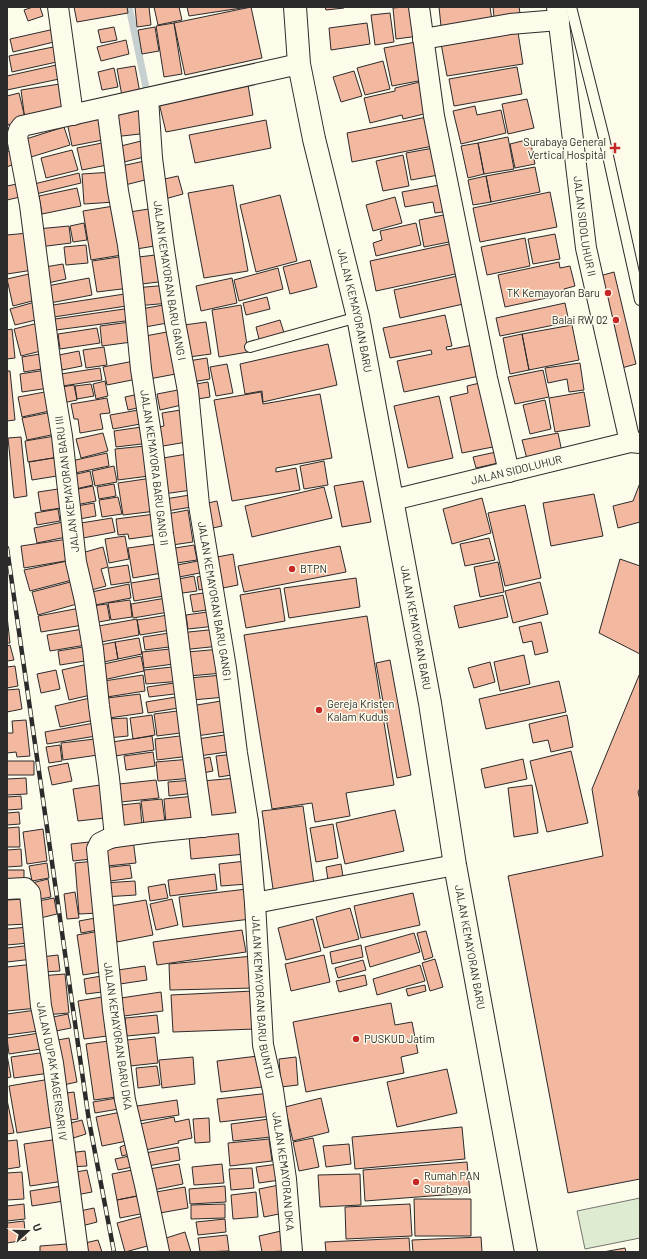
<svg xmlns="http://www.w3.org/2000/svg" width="647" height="1259" font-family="Barlow,sans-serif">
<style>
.green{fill:#deebd1;stroke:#74746e}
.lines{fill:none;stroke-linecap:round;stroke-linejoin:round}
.stream{stroke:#c7d0d0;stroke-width:7}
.building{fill:#f2b8a0;stroke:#2b2b2b}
.service-casing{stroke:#2b2b2b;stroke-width:12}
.minor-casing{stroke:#2b2b2b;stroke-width:22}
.tertiary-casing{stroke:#2b2b2b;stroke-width:24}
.service{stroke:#fdfbea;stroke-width:10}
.minor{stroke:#fdfbea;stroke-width:20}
.tertiary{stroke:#fdfbea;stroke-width:22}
.rail-casing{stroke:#2b2b2b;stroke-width:4.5}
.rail{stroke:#fdfbea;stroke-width:3;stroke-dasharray:9;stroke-linecap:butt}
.poi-dot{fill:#c62828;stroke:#fdfbea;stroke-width:1.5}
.labels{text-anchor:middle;stroke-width:3;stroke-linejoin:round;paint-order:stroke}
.poi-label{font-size:11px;fill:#2b2b2b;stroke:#fdfbea;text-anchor:start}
.street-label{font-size:11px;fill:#2b2b2b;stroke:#fdfbea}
</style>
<rect width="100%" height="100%" fill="#fdfbea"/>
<path class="green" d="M640 1198V1238L585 1249 577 1211Z"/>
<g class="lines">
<path class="stream" d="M129 7 148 97"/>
</g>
<path class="building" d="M33 7H40L43 16 28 21 24 10Z
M74 7H127L128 13 77 22Z
M135 7H149L151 25 137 27Z
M154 7H179L182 20 158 25Z
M187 7H248L189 16Z
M251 7 262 58 185 75 174 23Z
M325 7H344V8L326 10Z
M404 7H416L419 36 396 39 393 8Z
M439 7H490L492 20 441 26Z
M493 7H519L520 13 494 17Z
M390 13 394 42 375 45 371 15Z
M174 23 182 74 164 77 156 26Z
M367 23 370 44 331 50 329 28Z
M517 26 523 64 447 76 440 38Z
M114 27 117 40 101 43 98 30Z
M155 27 159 51 142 54 138 30Z
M59 28 62 40 13 52 10 39Z
M126 40 129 54 101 61 97 47Z
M421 41 429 79 392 86 384 48Z
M58 46 61 61 12 72 9 56Z
M383 61 390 89 365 95 357 68Z
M61 64 64 78 7 90V76Z
M135 66 140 93 122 96 117 69Z
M517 67 522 94 454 106 449 79Z
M114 68 118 87 102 90 98 72Z
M354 71 362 96 341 102 333 77Z
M424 81 432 112 403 119 402 115 370 123 364 98 395 91V88Z
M66 83 70 113 25 120 21 90Z
M248 85 253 115 166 132 159 103Z
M19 93 26 122 8 125 7 119V96Z
M527 99 534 128 508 134 502 104Z
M146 104 149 133 113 137 110 108Z
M475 106 477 115 501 110 506 133 461 144 453 111Z
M103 115 108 139 72 146 67 122Z
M432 116 438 145 352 162 347 133Z
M266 120 271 148 195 163 189 135Z
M64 127 70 145 31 157 26 139Z
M508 137 514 169 484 174 478 143Z
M530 139 535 164 515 168 510 144Z
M145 140 148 156 124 162 121 146Z
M107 142 112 164 82 170 77 148Z
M478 143 484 174 468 178 461 146Z
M439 147 444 174 411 180 406 153Z
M11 150 16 163 7 167V152Z
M72 150 78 170 46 178 41 158Z
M403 155 409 186 383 191 376 161Z
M149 160 153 178 121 186 117 167Z
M535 167 540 192 491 202 486 176Z
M113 172 115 202 84 204 82 174Z
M79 173 81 183 36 194 34 184Z
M178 176 183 194 165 199 160 180Z
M486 176 491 202 473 205 468 180Z
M17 184 20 197 7 200V186Z
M445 184 450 211 435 213 433 202 405 207 402 192Z
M233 185 248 271 204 278 188 193Z
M77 188 81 206 42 214 39 196Z
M550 192 557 227 480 242 473 208Z
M280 195 297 261 256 272 240 205Z
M395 197 402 223 373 231 366 205Z
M120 205 128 254 91 260 83 211Z
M155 208 161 245 130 250 123 213Z
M453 213 459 240 424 247 419 220Z
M84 223 87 240 73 242 70 226Z
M416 223 421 245 376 256 373 243 382 240 380 231Z
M69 226 71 243 39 247 37 229Z
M28 233 33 270 7 274V235Z
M555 234 560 259 533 264 528 239Z
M525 238 530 266 487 275 481 247Z
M454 243 460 273 376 291 370 261Z
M86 245 88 263 66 265 64 247Z
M164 254 167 281 133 285 130 258Z
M125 256 130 288 97 292 92 261Z
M310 260 317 287 290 294 283 267Z
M559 262 560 268 570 266 575 286 564 289 565 294 505 307 498 275Z
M63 264 66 279 48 283 45 267Z
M278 268 283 289 239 301 234 280Z
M614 272 636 364 618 369 596 277Z
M29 274 36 300 13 306 7 279Z
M462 275 468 303 400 318 394 290Z
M89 278 92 295 50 303 47 286Z
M232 278 237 303 201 311 196 286Z
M169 285 170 303 136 306 134 288Z
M131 293 133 305 54 317 53 305Z
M267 297 270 309 246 315 243 303Z
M35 302 40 319 15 325 10 309Z
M565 303 569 322 500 336 496 318Z
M169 304 173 322 145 327 141 309Z
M241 305 248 352 219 357 212 310Z
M131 308 133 320 56 330 55 319Z
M445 315 452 346 446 347 447 350 478 344 484 375 404 392 397 361 432 354 431 350 390 358 383 328Z
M280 320 285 336 260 343 256 327Z
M42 322 49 349 21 356 14 329Z
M130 322 132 342 102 346 100 326Z
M206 322 211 354 189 357 184 325Z
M572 325 579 360 529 370 522 334Z
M97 328 100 343 60 349 58 334Z
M12 329 15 358 7 359V330Z
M172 331 181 373 149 379 140 337Z
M522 334 529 370 510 374 503 338Z
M328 344 337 385 263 402 262 391 245 394 240 364Z
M104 347 107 365 86 368 83 350Z
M79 351 82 366 62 370 59 355Z
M46 353 48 368 24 372 22 357Z
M207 358 210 379 192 382 188 361Z
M134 361 137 379 107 385 103 367Z
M580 363 584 390 569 392 567 379 548 383 545 368Z
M227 364 233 393 216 396 210 367Z
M100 368 102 380 56 387 54 375Z
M46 370 49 388 22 392 20 374Z
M543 370 549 397 515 404 508 377Z
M7 371H10L15 420 7 421Z
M105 381 108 396 96 399 93 384Z
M208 382 210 397 198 399 196 384Z
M484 382 498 446 462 453 450 397 468 393 467 386Z
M91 384 94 396 77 399 75 386Z
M74 385 77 400 58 404 55 388Z
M183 389 186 404 160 410 157 394Z
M50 391 54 410 22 417 18 397Z
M261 392 263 404 320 394 332 458 276 468V472L296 468 300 490 232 501 214 400Z
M584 392 590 426 555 432 549 398Z
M139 394 142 407 128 410 125 397Z
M439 396 453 458 408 468 394 406Z
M107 398 110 413 100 414 103 429 80 433 78 419H74L71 404Z
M545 400 551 429 530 434 523 405Z
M144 409 146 423 113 429 110 415Z
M187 409V442L157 447 153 428 164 426 162 413Z
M52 412 56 434 27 440 22 418Z
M148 426 150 443 116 447 114 431Z
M103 433 108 451 81 458 76 439Z
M558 433 562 452 527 459 522 440Z
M55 436 59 457 28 462 25 441Z
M21 437 27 496 14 498 8 438Z
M145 446 149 476 118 480 115 449Z
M496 452 498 463 476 468 473 457Z
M107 453 109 466 70 474 67 462Z
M187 454 192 490 163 494 157 459Z
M59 457 63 475 32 480 29 462Z
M324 461 328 485 304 489 300 466Z
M114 466 117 482 95 486 92 471Z
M90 471 93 485 71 490 68 476Z
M152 478 156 511 123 515 118 483Z
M363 481 371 522 342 527 334 486Z
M640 483V522L618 528 613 506 633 501Z
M114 484 116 496 99 499 97 487Z
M93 486 96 501 76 505 73 490Z
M324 487 332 518 252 537 245 506Z
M58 489 61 508 41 511 38 492Z
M196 494 198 506 167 511 165 499Z
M594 494 603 536 551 546 543 503Z
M118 497 122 514 102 517 99 500Z
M482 498 491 533 452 544 443 509Z
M217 501 222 526 213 528 208 503Z
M94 503 96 516 74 520 71 507Z
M525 505 541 578 505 586 488 513Z
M58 509 60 521 37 525 35 513Z
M188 510 193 542 172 545 167 514Z
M155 514 158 535 129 539 128 534 118 535 116 519Z
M112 518 115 532 83 538 81 523Z
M68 521 71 536 37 543 34 528Z
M125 536 129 559 109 563 105 539Z
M489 538 495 560 465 566 460 544Z
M68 539 71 560 24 568 21 546Z
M163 543 168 572 133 578 128 548Z
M194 545 197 560 177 563 175 548Z
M340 546 346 572 244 592 238 566Z
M103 547 108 567 101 569 106 586 88 591 78 554Z
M233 554 238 585 223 588 217 557Z
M620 559 640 566V654L599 633Z
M72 560 76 579 30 591 24 570Z
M203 560 205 572 174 578 172 566Z
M498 562 504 592 480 597 474 567Z
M128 565 131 582 111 585 108 568Z
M208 575 209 588 199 590 197 577Z
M194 576 197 591 175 594 173 580Z
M167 577 170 595 134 601 131 583Z
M356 578 360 607 289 618 284 588Z
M78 580 84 602 38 615 32 592Z
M540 582 548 614 513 623 505 591Z
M129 584 131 598 90 606 87 593Z
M280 588 285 621 246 628 240 595Z
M210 592 213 609 193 612 190 595Z
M503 595 508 617 459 628 454 606Z
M172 597 175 611 133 618 131 604Z
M130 600 132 617 111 620 108 603Z
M107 604 110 620 93 623 91 606Z
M80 608 83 625 41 632 38 616Z
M214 611 216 626 188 629 186 615Z
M174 614 177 629 140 635 137 620Z
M7 616 10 643H7Z
M367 616 394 785 346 793 350 816 315 822 312 803 272 809 244 635Z
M137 619 139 635 96 643 93 627Z
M541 622 548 652 535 655 532 641 523 643 519 627Z
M83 629 86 645 50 651 47 635Z
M218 629 220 646 181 650 179 633Z
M176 632 177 646 145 650 143 637Z
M139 638 142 654 118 659 115 642Z
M115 642 118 659 99 663 95 646Z
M10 645 14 660 7 661V646Z
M83 647 85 661 60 665 58 651Z
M179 648 181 663 144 668 142 652Z
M221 649 223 673 189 676 187 652Z
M524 655 530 684 500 691 494 662Z
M141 656 144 671 103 680 99 665Z
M390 660 411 775 397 778 376 663Z
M490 662 495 682 474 688 468 668Z
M88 664 95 694 69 700 62 670Z
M15 666 18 686 7 688V667Z
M181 666 182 681 146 684 144 670Z
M56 670 60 689 41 693 37 674Z
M640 673V788L638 792 640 800V1179L568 1193 508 876 603 856 592 789Z
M143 675 145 691 107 697 104 681Z
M223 675 226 697 192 700 189 678Z
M559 681 566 712 486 729 479 699Z
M181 682 183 693 149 697 147 687Z
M19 689 22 709 7 712V690Z
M140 694 143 713 109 718 107 698Z
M182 696 184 707 148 713 146 702Z
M90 698 95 720 60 727 55 706Z
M227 700 232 731 196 736 191 706Z
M185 710 188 732 157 736 154 714Z
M152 715 155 735 133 739 130 718Z
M567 715 573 747 551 752 548 740 533 743 529 724Z
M127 718 128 736 108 738 106 719Z
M26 720 30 756 17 757 16 752 7 753V733H13L12 721Z
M94 723 96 736 47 744 45 732Z
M231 734 234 751 199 756 197 739Z
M188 735 190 756 157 760 155 739Z
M152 736 154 750 115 756 112 742Z
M95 739 98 755 63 760 61 743Z
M60 745 62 761 49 763 46 747Z
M571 751 588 823 547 832 530 761Z
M153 752 155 766 126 770 124 756Z
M235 754 238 774 219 777 216 756Z
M210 757 213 771 203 773 201 759Z
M191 759 193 778 158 781 156 762Z
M523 759 527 779 485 788 481 769Z
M7 761H34V775H7Z
M68 763 72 781 52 785 48 767Z
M26 778 27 794 7 795V779Z
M237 778 240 820 206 822 202 781Z
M156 780 159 798 121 802 119 784Z
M194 780 195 793 169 796 168 782Z
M100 785 105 818 78 821 73 789Z
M532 785 538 833 514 837 508 788Z
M21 796 22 809 7 810V797Z
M195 796 197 822 166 824 164 799Z
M162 799 165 822 144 825 141 801Z
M140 803 142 825 124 827 121 805Z
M303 806 315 891 274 896 262 811Z
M395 810 404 851 345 864 336 823Z
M19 812 20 824 7 825V813Z
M333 824 338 858 316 862 310 828Z
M19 827 20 847H7V828Z
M43 829 47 861 27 864 23 832Z
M244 831 246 854 191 859 189 836Z
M133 839 136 863 107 866 104 842Z
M89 842 91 859 73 861 71 844Z
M21 849 22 866 7 867V850Z
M95 861 99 913 79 914 75 863Z
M246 861 248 884 221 886 219 864Z
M47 863 49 878 32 881 29 866Z
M341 864 344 883 329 886 326 867Z
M130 865 132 878 103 882 102 868Z
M7 870H24V886H7Z
M215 874 217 890 170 896 168 880Z
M48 879 51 897 35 900 32 883Z
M135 881 136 895 104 897 103 883Z
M165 884 168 898 150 901 148 887Z
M247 889 251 919 183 927 179 897Z
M75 892 79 918 67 919 64 894Z
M413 893 420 925 361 938 354 906Z
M54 898 57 914 36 919 33 902Z
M26 899 28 924 7 925V900Z
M172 899 178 925 156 930 150 904Z
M146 900 153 935 117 942 110 906Z
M350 908 359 939 324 948 316 917Z
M101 917 103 929 81 933 79 921Z
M313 919 321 951 286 960 278 928Z
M28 927 29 943 7 945V929Z
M242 930 246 952 157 965 153 942Z
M100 931 107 971 83 975 77 935Z
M426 931 433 957 424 960 417 933Z
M414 933 420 952 370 967 365 947Z
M32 945 33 959 7 962V948Z
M361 945 363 957 332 964 330 952Z
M58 955 60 971 42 972 41 957Z
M324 955 330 982 291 991 285 964Z
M253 956 255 988 170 990 169 964Z
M435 959 443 987 430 991 422 963Z
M363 960 366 970 338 978 335 968Z
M34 964 38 1008 7 1011V967Z
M420 965 425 981 377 995 373 979Z
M145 966 147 980 120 984 118 970Z
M65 974 69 1013 44 1015 40 976Z
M107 975 110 991 86 994 84 979Z
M365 975 367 985 339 992 336 981Z
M425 985 426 991 408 996 406 989Z
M253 991 255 1029 173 1032 171 995Z
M161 992 163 1011 124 1016 121 998Z
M108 996 115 1035 84 1039 78 1001Z
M391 1003 395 1025 412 1022 418 1053 401 1057 404 1073 306 1092 293 1022Z
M36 1010 38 1031 7 1035V1014Z
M68 1014 71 1028 51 1032 48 1018Z
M157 1015 159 1033 127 1036 125 1018Z
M46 1032 48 1048 9 1054 7 1038Z
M155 1037 158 1063 130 1066 127 1040Z
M69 1038 77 1082 59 1086 52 1041Z
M116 1040 124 1096 94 1100 86 1044Z
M47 1052 50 1073 14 1078 11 1057Z
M7 1055 11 1077 7 1078Z
M258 1056 262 1087 221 1092 217 1061Z
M193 1057 195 1084 162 1088 159 1060Z
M296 1057 298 1085 281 1087 279 1059Z
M157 1066 160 1085 138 1088 136 1068Z
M447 1069 457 1113 397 1127 387 1082Z
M50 1079 58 1126 17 1133 9 1086Z
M74 1092 78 1119 62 1121 59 1094Z
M270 1093 273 1116 220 1122 217 1099Z
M123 1097 125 1108 95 1113 93 1102Z
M321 1098 329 1132 293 1141 285 1107Z
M7 1100 14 1133 7 1134Z
M177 1100 179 1115 139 1121 137 1106Z
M126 1111 132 1140 102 1146 96 1117Z
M174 1117 175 1122 189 1119 192 1138 178 1141 179 1143 145 1150 140 1124Z
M209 1118 210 1142 195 1143 193 1119Z
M269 1119 271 1137 233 1141 231 1124Z
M82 1120 86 1134 67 1140 63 1125Z
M462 1127 465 1159 355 1169 352 1137Z
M313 1138 319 1167 299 1171 293 1142Z
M59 1139 64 1181 30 1186 24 1144Z
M269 1139 272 1161 230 1166 228 1143Z
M17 1140 20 1167 7 1169V1141Z
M130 1143 133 1153 122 1156 120 1147Z
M349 1144 351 1164 326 1167 323 1146Z
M178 1147 180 1160 148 1166 145 1153Z
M85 1151 87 1166 69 1167 68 1153Z
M134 1155 137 1166 118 1170 115 1159Z
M467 1162 470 1193 365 1201 363 1170Z
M179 1164 183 1184 153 1190 149 1169Z
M222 1164 224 1183 194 1185 192 1167Z
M278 1164 280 1180 259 1183 256 1167Z
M252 1168 254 1188 231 1190 229 1169Z
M137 1169 142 1195 117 1200 112 1174Z
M87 1170 92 1192 76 1195 71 1173Z
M22 1172 24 1199 7 1200V1173Z
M360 1174 361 1205 320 1207 318 1175Z
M279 1185 284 1213 264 1217 259 1189Z
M62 1186 64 1201 32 1206 30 1191Z
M225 1186 226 1202 190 1204 189 1189Z
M185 1187 188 1208 154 1214 150 1193Z
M256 1192 258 1217 233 1219 231 1195Z
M142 1195 145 1213 120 1218 117 1200Z
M414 1199H471V1236H415Z
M24 1204 25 1219 7 1221V1206Z
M225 1204V1218L191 1219V1205Z
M410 1204 412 1236 346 1239 345 1207Z
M94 1208 97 1222 78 1227 75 1212Z
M147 1215 155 1244 125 1252 117 1223Z
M225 1219 226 1232 198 1235 196 1222Z
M24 1221 26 1240 7 1243V1223Z
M281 1231 285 1251 262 1252 259 1236Z
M185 1232 191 1252H164L160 1240Z
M227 1235 229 1251 200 1252 198 1238Z
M481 1237 482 1252H413L412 1240Z
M409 1238 410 1252H326L325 1242Z
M98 1240 102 1252H88L85 1243Z
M67 1244 68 1252H40V1246Z
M625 1248 626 1252H603Z"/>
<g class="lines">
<g class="service-casing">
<path id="service" d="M571 7 604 138 640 300
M250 347 358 317"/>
</g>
<g class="minor-casing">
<g id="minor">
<path d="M58 7 73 115"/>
<path d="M419 7 434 116 487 378 509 472"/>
<path id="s1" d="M557 7 586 248 630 442"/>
<path d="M423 39 510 24 559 20"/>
<path id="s2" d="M148 98 152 158 163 243 175 322 188 391 199 505 226 668 237 753 248 822 255 903 263 1045 273 1090 286 1179 292 1252"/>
<path id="s3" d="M107 108 118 191 128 245 133 288 141 369 152 441 163 534 175 614 191 742 203 827"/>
<path id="s4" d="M393 500 630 442 640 443"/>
<path d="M115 837 109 778 99 706 93 649 85 601 76 562 62 436 53 383 30 205 17 137 19 130 22 126 299 64"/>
<path id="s5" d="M7 889 25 888 30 893 41 1006 53 1063 78 1252"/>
<path d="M255 903 455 865"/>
<path d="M159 1252 145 1185 125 1100 113 1010 97 849 100 843 108 839 115 837 152 832 248 822"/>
</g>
</g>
<g class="tertiary-casing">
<g id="tertiary">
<path id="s6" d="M295 7 299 64 314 139 358 317 430 703 455 865 526 1252"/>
</g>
</g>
<use href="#service" class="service"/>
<use href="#minor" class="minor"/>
<use href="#tertiary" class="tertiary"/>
<g class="rail-casing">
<path id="rail" d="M7 548 89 1121 114 1252"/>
</g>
<use href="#rail" class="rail"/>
</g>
<g class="poi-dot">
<path d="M613 142h4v4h4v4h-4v4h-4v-4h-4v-4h4z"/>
<circle cx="608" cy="293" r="4"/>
<circle cx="616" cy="320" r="4"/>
<circle cx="292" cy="569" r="4"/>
<circle cx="319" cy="710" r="4"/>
<circle cx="356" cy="1039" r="4"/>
<circle cx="416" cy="1182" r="4"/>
</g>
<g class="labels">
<g class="poi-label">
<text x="606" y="146" text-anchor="end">Surabaya General<tspan x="606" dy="13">Vertical Hospital</tspan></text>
<text x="600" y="297" text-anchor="end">TK Kemayoran Baru</text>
<text x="608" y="324" text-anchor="end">Balai RW 02</text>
<text x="300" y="573">BTPN</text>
<text x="327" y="708">Gereja Kristen<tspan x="327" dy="13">Kalam Kudus</tspan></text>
<text x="364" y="1043">PUSKUD Jatim</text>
<text x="424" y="1180">Rumah PAN<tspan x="424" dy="13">Surabaya</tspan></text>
</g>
<g class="street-label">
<text dy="4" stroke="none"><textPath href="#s1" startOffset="221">JALAN SIDOLUHUR II</textPath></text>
<text dy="4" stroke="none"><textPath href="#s2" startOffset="184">JALAN KEMAYORAN BARU GANG I</textPath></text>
<text dy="4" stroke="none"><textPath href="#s6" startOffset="310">JALAN KEMAYORAN BARU</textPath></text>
<text dy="4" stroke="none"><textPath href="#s3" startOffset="363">JALAN KEMAYORA BARU GANG II</textPath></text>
<text dy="4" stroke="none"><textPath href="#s4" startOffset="127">JALAN SIDOLUHUR</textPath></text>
<text transform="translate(67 484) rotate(-97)" y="4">JALAN KEMAYORAN BARU III</text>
<text dy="4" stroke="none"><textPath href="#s2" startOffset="508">JALAN KEMAYORAN BARU GANG I</textPath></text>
<text dy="4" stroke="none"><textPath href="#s6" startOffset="633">JALAN KEMAYORAN BARU</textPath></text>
<text dy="4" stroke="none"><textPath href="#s6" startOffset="957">JALAN KEMAYORAN BARU</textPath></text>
<text dy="4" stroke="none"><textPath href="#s2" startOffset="907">JALAN KEMAYORAN BARU BUNTU</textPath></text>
<text transform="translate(118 1036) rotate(82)" y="4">JALAN KEMAYORAN BARU DKA</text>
<text dy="4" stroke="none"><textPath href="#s5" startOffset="205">JALAN DUPAK MAGERSARI IV</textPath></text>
<text dy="4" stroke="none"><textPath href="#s2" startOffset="1083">JALAN KEMAYORAN DKA</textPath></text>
</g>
</g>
<rect width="647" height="1259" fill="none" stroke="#2b2b2b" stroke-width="16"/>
<g transform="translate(28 1231) rotate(69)" stroke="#fdfbea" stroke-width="3" paint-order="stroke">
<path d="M0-3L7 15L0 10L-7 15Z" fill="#2b2b2b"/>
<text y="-6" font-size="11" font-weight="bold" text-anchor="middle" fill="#2b2b2b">U</text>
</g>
</svg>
